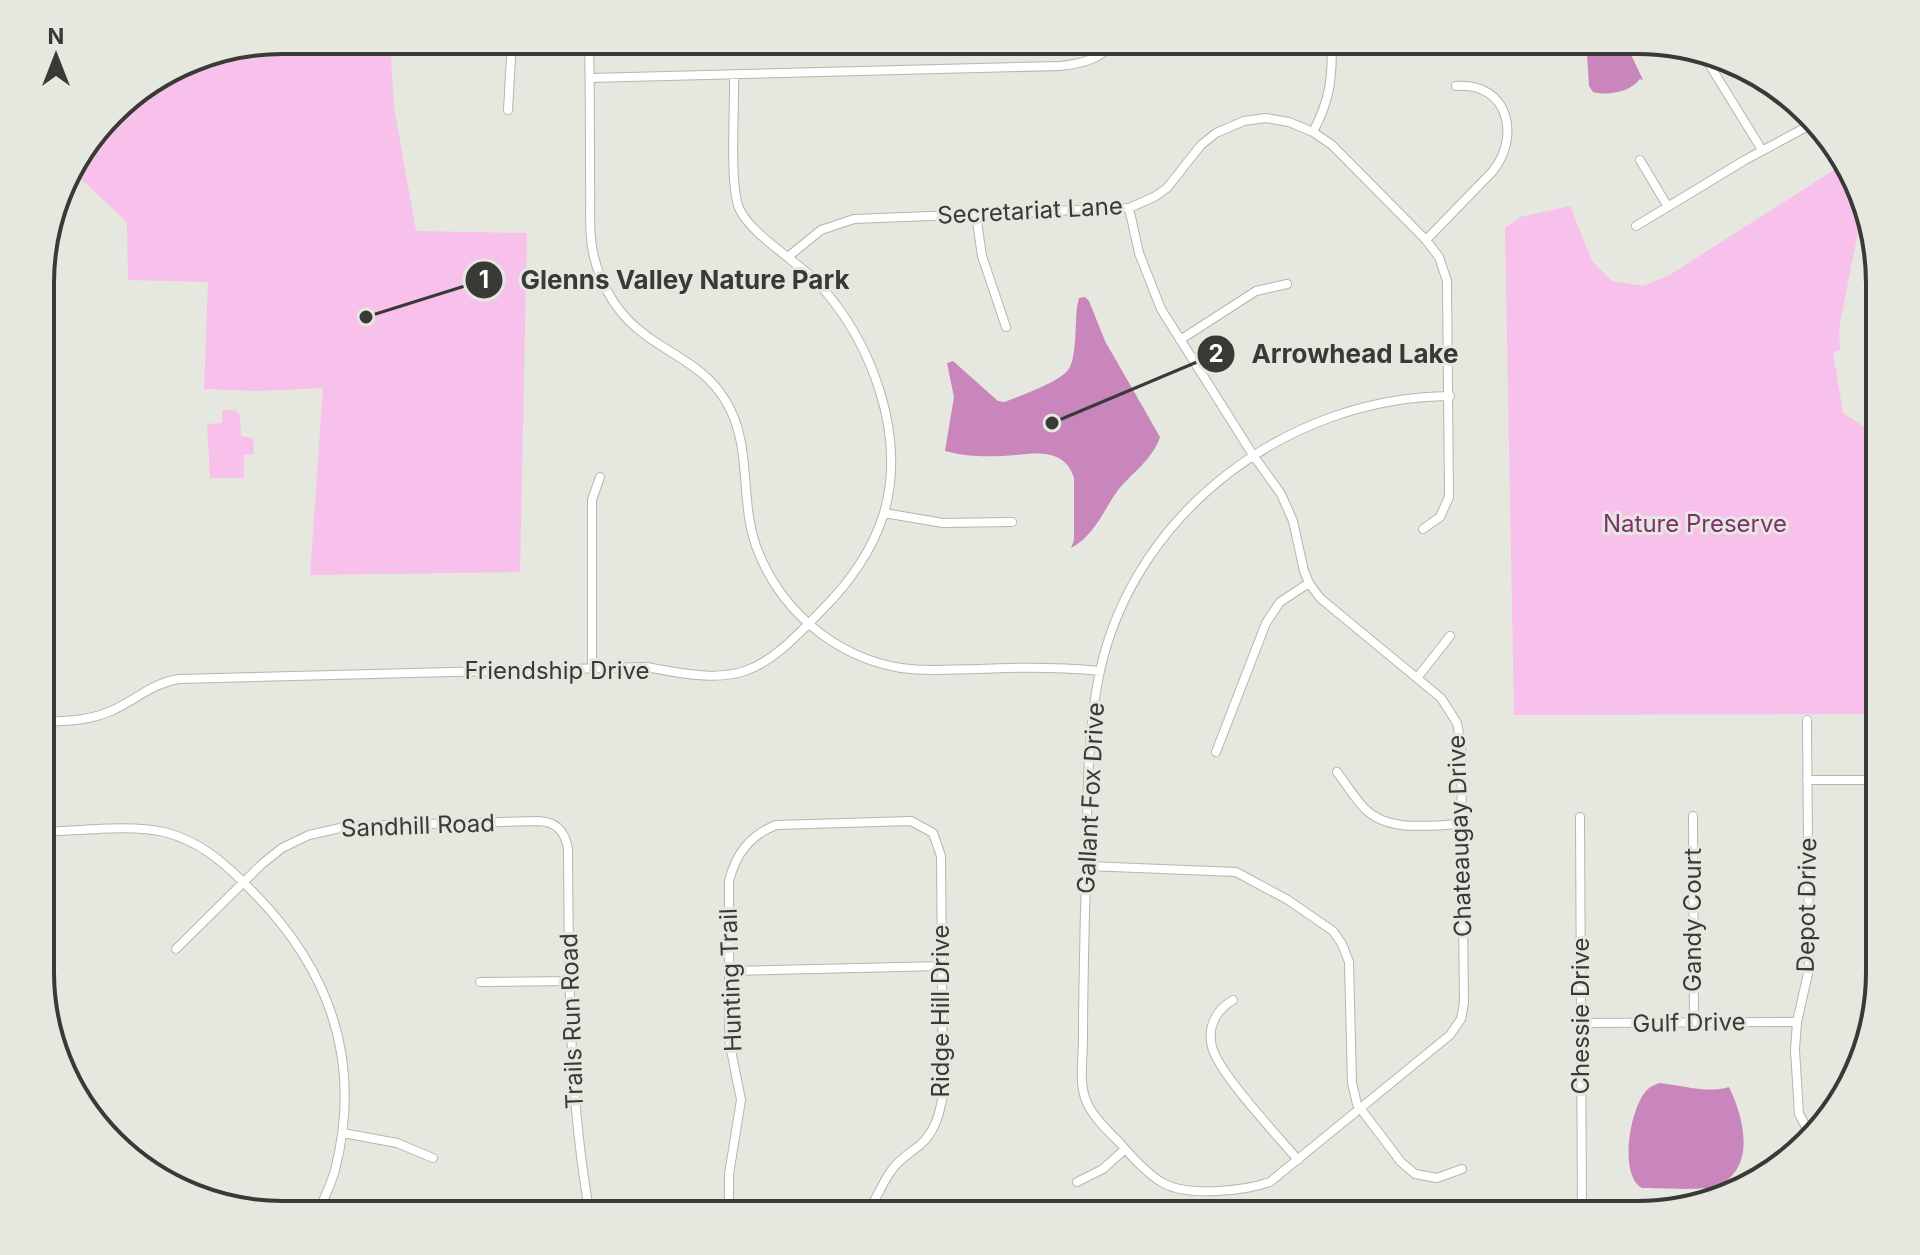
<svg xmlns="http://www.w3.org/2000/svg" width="1920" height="1255" font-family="Inter,sans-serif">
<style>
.green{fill:#f7c1eb}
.water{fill:#c986bc}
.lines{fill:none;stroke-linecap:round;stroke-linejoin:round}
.street-casing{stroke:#b5b6ad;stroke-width:10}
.street{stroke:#fff;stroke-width:8}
.labels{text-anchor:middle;stroke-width:6;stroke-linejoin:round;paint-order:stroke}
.street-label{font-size:24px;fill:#393a36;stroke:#e6e7de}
.park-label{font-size:24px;fill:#7f2f73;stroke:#e6e7de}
.rim{fill:none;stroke:#393a36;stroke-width:4}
.leader{fill:none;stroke:#393a36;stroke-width:3}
.callout-dot{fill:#393a36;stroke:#e6e7de;stroke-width:3}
.mark-label{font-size:24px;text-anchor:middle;font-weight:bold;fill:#fff}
.callout-label{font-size:26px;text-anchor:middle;font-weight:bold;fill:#393a36;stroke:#e6e7de;stroke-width:6;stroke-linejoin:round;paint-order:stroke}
</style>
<rect width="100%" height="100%" fill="#e6e7de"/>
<path class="green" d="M283 40H390L394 107 416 231 527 233 520 572 310 575 323 388 259 391 204 389 208 282 128 280 127 222 70 169 123 101 191 58Z
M1837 168 1862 211 1839 329 1840 350 1833 352 1843 413 1880 437V714L1514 715 1505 228 1520 217 1570 206 1592 261 1612 281 1643 286 1668 276Z
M222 410H235L240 415 241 436 253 438 254 454 244 455V478H210L207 424 222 423Z"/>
<path class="water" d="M1586 40H1624L1643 80 1640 79C1630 92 1608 96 1593 92L1589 86Z
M1085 297 1089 301 1105 341 1160 437C1152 460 1133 472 1118 490 1103 511 1095 535 1071 548L1074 540V478C1064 444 1028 455 1002 456 984 457 963 456 945 451L954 397 947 363 953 361 998 401 1005 402C1021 395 1058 383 1068 370 1077 359 1075 322 1077 307L1079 298Z
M1659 1083C1682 1085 1707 1094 1729 1087 1744 1118 1757 1168 1717 1186 1706 1191 1657 1188 1642 1188 1618 1176 1630 1105 1648 1089 1651 1086 1655 1085 1659 1083Z"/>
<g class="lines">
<g class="street-casing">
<path id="street" d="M589 40C590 86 590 133 590 179 591 205 588 232 594 257 600 280 612 303 628 320 658 351 702 361 725 400 753 444 739 498 756 546 779 609 834 657 901 668 927 672 954 669 979 669 1020 667 1059 667 1100 671
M1701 51 1762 150
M590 78 1060 66C1087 63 1098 59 1119 40
M508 110 512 40
M1313 132C1331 98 1332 78 1332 40
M1640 160 1668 207
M1129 208 1139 253 1161 309 1253 455 1281 494 1293 521 1304 571 1309 583 1320 598 1441 698 1457 723 1461 745 1464 1003 1461 1019 1450 1035 1270 1182C1244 1191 1188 1197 1163 1183 1147 1174 1131 1156 1119 1142 1108 1131 1095 1119 1088 1105 1078 1086 1083 1060 1083 1039 1083 997 1084 955 1085 912 1088 835 1084 746 1100 671 1135 511 1289 397 1450 396
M976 215 982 256 1006 327
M1636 226 1745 160 1812 124
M1426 240 1492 172C1521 137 1509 82 1456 86
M789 256 821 230 854 219 1129 208 1154 197 1167 188 1201 145 1216 133 1244 121 1266 118 1289 122 1313 132 1332 145 1426 240 1439 257 1447 281 1449 497 1440 517 1423 529
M1180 340 1256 291 1287 284
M884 513 943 523 1012 522
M592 668V500L600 477
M1417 678 1450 636
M1807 720 1809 969 1797 1022 1795 1050 1799 1114 1810 1134
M42 722C66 721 88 721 111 711 135 701 151 683 179 679L647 667C741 686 758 677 823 609 849 583 873 549 884 513 907 434 871 341 818 283 797 261 750 234 739 208 729 183 735 106 734 75
M1216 752 1266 623 1280 602 1309 583
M1337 772C1346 784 1354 797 1364 808 1388 833 1430 825 1462 824
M1807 780H1880
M1693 816 1694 1023
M1580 817 1582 1215
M42 832C77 831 130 824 164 832 201 841 227 865 253 892 330 970 363 1061 335 1170 331 1185 323 1200 317 1215
M1087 866 1236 872 1288 900 1333 931 1342 944 1349 962 1352 1083 1357 1104 1401 1162 1415 1174 1437 1178 1462 1169
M176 949 262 864 282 848 309 835 349 826 537 821C556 821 565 831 568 849 569 972 568 1094 590 1215
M729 971 942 966
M480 982 569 981
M1233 1000C1216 1010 1207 1027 1212 1047 1219 1074 1278 1136 1298 1160
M1581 1023 1797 1022
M343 1133 397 1143 433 1158
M1077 1182 1103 1169 1125 1149
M729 1215V1174L741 1100 729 1040V881C736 854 749 836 776 825L911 821 933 833 941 856 943 1094C940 1113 935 1132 920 1145 910 1153 898 1160 891 1171 881 1185 876 1201 865 1215"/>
</g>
<use href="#street" class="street"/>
</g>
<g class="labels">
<g class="street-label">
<text transform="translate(1030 211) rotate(-3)" y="8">Secretariat Lane</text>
<text x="557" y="679">Friendship Drive</text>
<text transform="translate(1091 798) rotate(-87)" y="8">Gallant Fox Drive</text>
<text transform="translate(418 826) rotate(-2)" y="8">Sandhill Road</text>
<text transform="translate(1460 836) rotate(-92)" y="8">Chateaugay Drive</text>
<text transform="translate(1807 905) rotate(-89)" y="8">Depot Drive</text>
<text transform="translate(1693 920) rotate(-90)" y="8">Gandy Court</text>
<text transform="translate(731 980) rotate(-92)" y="8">Hunting Trail</text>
<text transform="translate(941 1011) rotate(-90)" y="8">Ridge Hill Drive</text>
<text transform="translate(1581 1016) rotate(-90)" y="8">Chessie Drive</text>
<text transform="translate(572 1021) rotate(-92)" y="8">Trails Run Road</text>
<text transform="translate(1689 1023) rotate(-1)" y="8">Gulf Drive</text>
</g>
<g class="park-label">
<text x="1695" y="532">Nature Preserve</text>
</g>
</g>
<path d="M0 0H1920V1255H0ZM283 54H1637A229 229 0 0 1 1866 283V972A229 229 0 0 1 1637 1201H283A229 229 0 0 1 54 972V283A229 229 0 0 1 283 54Z" fill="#e6e7de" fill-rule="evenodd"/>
<path class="rim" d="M283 54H1637A229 229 0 0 1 1866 283V972A229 229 0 0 1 1637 1201H283A229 229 0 0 1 54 972V283A229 229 0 0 1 283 54Z"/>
<path class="leader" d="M366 317L484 280M1052 423L1216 354"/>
<g class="callout-dot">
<circle cx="366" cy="317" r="8"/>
<circle cx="1052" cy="423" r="8"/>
<circle cx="484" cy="280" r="20"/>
<circle cx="1216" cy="354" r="20"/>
</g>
<g class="mark-label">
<text x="484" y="288">1</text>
<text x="1216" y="362">2</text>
</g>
<g class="callout-label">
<text x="685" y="289">Glenns Valley Nature Park</text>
<text x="1355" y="363">Arrowhead Lake</text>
</g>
<g transform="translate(56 56)" stroke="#e6e7de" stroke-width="6" paint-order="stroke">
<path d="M0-6L14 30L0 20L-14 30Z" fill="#393a36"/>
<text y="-12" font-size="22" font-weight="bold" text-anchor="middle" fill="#393a36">N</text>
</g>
</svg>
